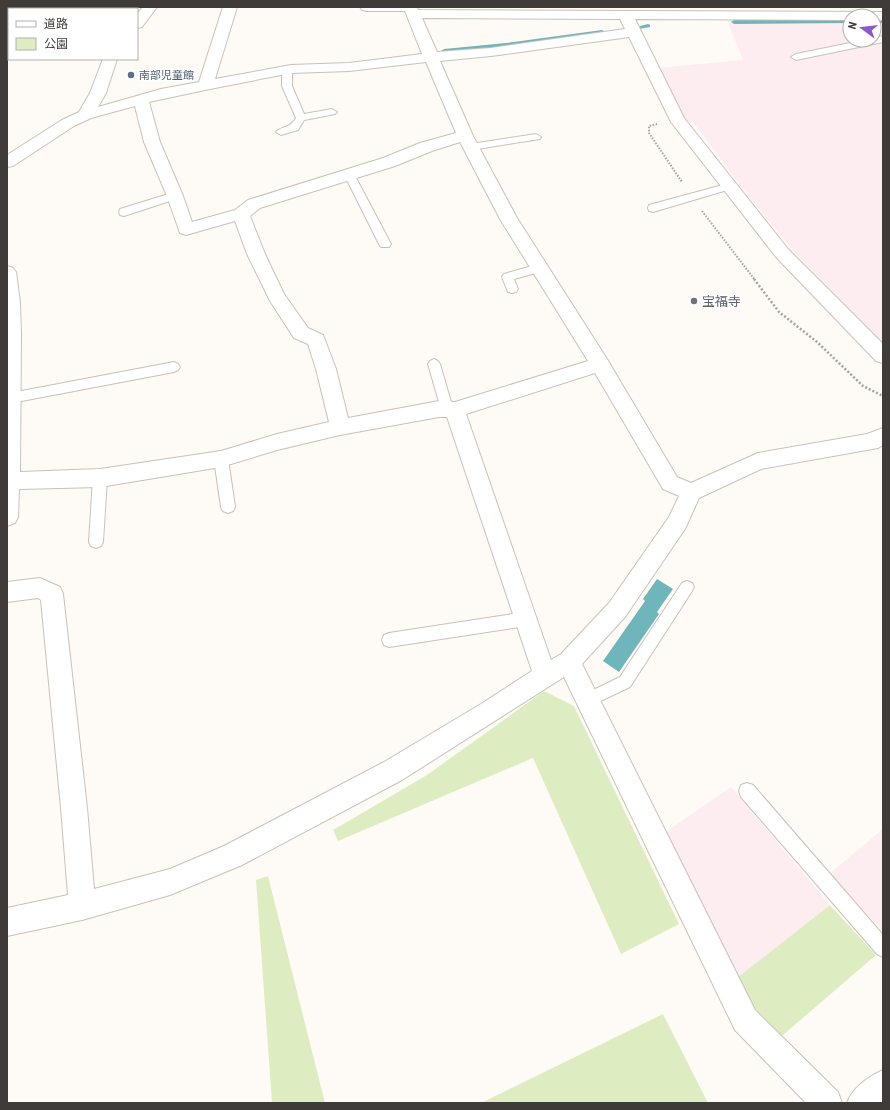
<svg xmlns="http://www.w3.org/2000/svg" width="890" height="1110" font-family="'Roboto Condensed','Noto Sans JP',sans-serif">
<style>
.industrial{fill:#fdedf0}
.green{fill:#deedc1}
.water{fill:#6fb6bb}
.lines{fill:none;stroke-linecap:round;stroke-linejoin:round}
.stream{fill:#6fb6bb;fill-rule:evenodd}
.lane-casing{stroke:#c9c1b8;stroke-width:2}
.street-casing{stroke:#c9c1b8;stroke-width:2}
.path-far1{stroke:#a5a19e;stroke-width:2;stroke-dasharray:1.5 1.5;stroke-linecap:butt}
.path{stroke:#a5a19e;stroke-width:2.5;stroke-dasharray:2 2;stroke-linecap:butt}
.lane{fill:#fff;fill-rule:evenodd}
.street{fill:#fff;fill-rule:evenodd}
.service-dot{fill:#5c6f8a;stroke:#fff;stroke-width:1.5}
.worship-dot{fill:#6b7280;stroke:#fff;stroke-width:1.5}
.labels{text-anchor:middle;stroke-width:3;stroke-linejoin:round;paint-order:stroke}
.far-service-label{font-size:11px;fill:#4e5e75;stroke:#fff;text-anchor:start}
.worship-label{font-size:13px;fill:#5b616d;stroke:#fff;text-anchor:start}
</style>
<rect width="100%" height="100%" fill="#fefbf7"/>
<path class="industrial" d="M727 20 850 22V40H874V22H883V344L796 254 739 184 693 122H684L656 68 743 60Z
M731 787 830 905 738 977 664 833Z
M883 829V931L829 874Z"/>
<path class="green" d="M544 691 574 706 679 924 621 954 533 758 338 841 333 830 427 775Z
M268 876 325 1103H272L256 880Z
M830 905 876 955 782 1036 752 1005 738 977Z
M663 1014 708 1103H481Z"/>
<path class="water" d="M657 579 673 589 657 612 659 614 619 672 603 661 645 601 643 599Z"/>
<g class="lines">
<path class="stream" d="M850 19V23L734 24 731 22 734 20Z
M874 19H883V23H874Z
M648 24 650 25V27L639 29 636 27Z
M602 30 604 31V33L506 47 444 53 441 51 444 49 506 43Z"/>
<g class="lane-casing">
<path id="lane" d="M883 36V42L796 60 791 57 796 54 865 40H874V38Z
M287 67 292 70V86L304 114 332 109 337 112 335 114 304 120 298 130 281 135 276 132C283 125 288 130 296 118L282 86V70Z
M536 134 541 137 540 139 471 150 466 147 471 144Z
M349 171 354 174 391 244 389 247H381L379 244 344 174Z
M730 183 735 186 734 188 653 212 649 211 648 208 649 205Z
M175 192 179 194 180 196 179 198 124 216 120 215 119 212 120 209Z
M539 264 543 265 545 268 543 271 514 279 518 289 516 292 512 293 508 292 502 277 504 274Z
M434 359 438 361 440 364 453 409 451 412 447 414 443 412 441 409 428 364 430 361Z
M174 362 178 364 180 367 178 370 174 372 11 403 7 402V394L11 393Z
M221 454 226 455 228 459 235 507 233 511 228 513 223 511 221 507 214 459 216 455Z
M100 473 105 474 107 478 103 542 101 546 96 548 91 546 89 542 93 478 95 474Z
M687 581 692 583 694 587 692 591 630 687 588 707 583 705 580 700 583 695 620 677 682 583Z
M526 612 531 614 533 619 531 624 526 626 389 647 384 645 382 640 384 635 389 633Z
M747 783 753 785 883 935V957L877 954 741 797 739 791 741 785Z"/>
</g>
<g class="street-casing">
<path id="street" d="M29 7H44L43 9H28Z
M143 7H157L142 27 137 28V14Z
M223 7H237L215 79 291 65 349 63 422 54 405 11H367L362 10 360 7H417L418 10 883 12V20H874V16H850V20L635 19 684 118 788 249 883 344V363L876 361 776 257 671 122 629 37 491 56 440 61 473 136 517 218 607 359 677 477 691 483 758 453 867 434 883 428V445L878 448 761 469 699 498 685 529 625 617 582 664 755 1010 838 1092 842 1103H806L735 1030 564 677 402 780 242 865 170 895 82 920 7 936V908L68 895 61 808 41 600 38 598 7 602V582L40 578 60 587 63 594 87 808 94 889 170 869 224 846 384 762 481 704 532 671 447 417H439L340 435 277 450 221 467 100 487 19 489 18 517 15 523 7 526V266L13 268 16 272 20 303 21 334 20 472 100 469 221 451 277 434 329 422 316 369 308 344 294 338 270 301 247 254 235 221 186 235 180 233 167 196 144 142 135 106 91 118 74 126 13 166 7 167V155L62 120 79 112 90 93 103 59H117L106 93 98 107 161 89 199 82ZM422 18 620 19 625 29 491 48 437 52ZM426 62 456 133 420 143 383 158 248 200 235 210 192 222 183 196 160 142 149 102 205 90 291 73 349 71ZM460 142 500 219 588 361 455 402 439 401 348 418 336 369 325 340 323 335 308 328 284 294 265 254 250 216 260 208 395 166 432 151ZM595 373 663 489 679 496 669 517 609 603 561 654 551 660 466 414Z
M7 32H9V43H7Z
M883 1070V1103H847C853 1087 868 1077 883 1070Z"/>
</g>
<path class="path-far1" d="M657 124 649 126V133L682 182
M702 211 755 280"/>
<path class="path" d="M754 279 779 312 817 342 863 386 883 396"/>
<use href="#lane" class="lane"/>
<use href="#street" class="street"/>
</g>
<circle class="service-dot" cx="131" cy="75" r="4"/>
<circle class="worship-dot" cx="694" cy="301" r="4"/>
<g class="labels">
<g class="far-service-label">
<text x="139" y="79">南部児童館</text>
</g>
<g class="worship-label">
<text x="702" y="306">宝福寺</text>
</g>
</g>
<rect width="890" height="1110" fill="none" stroke="#3f3b38" stroke-width="16"/>
<rect x="8" y="8" width="130" height="52" fill="#ffffff" stroke="#b2b1af"/>
<rect x="16" y="21" width="20" height="6" fill="#ffffff" stroke="#b2b1af"/>
<text x="44" y="28" font-size="12" fill="#3f3b38">道路</text>
<rect x="16" y="38" width="20" height="12" fill="#deedc1" stroke="#b2b1af"/>
<text x="44" y="48" font-size="12" fill="#3f3b38">公園</text>
<g transform="translate(862 28) rotate(285)"><circle r="19" fill="#ffffff" stroke="#b2b1af"/>
<path d="M0-3L7 15L0 10L-7 15Z" fill="#8d56ce"/>
<text y="-6" font-size="11" font-weight="bold" text-anchor="middle" fill="#3f3b38">N</text>
</g>
</svg>
